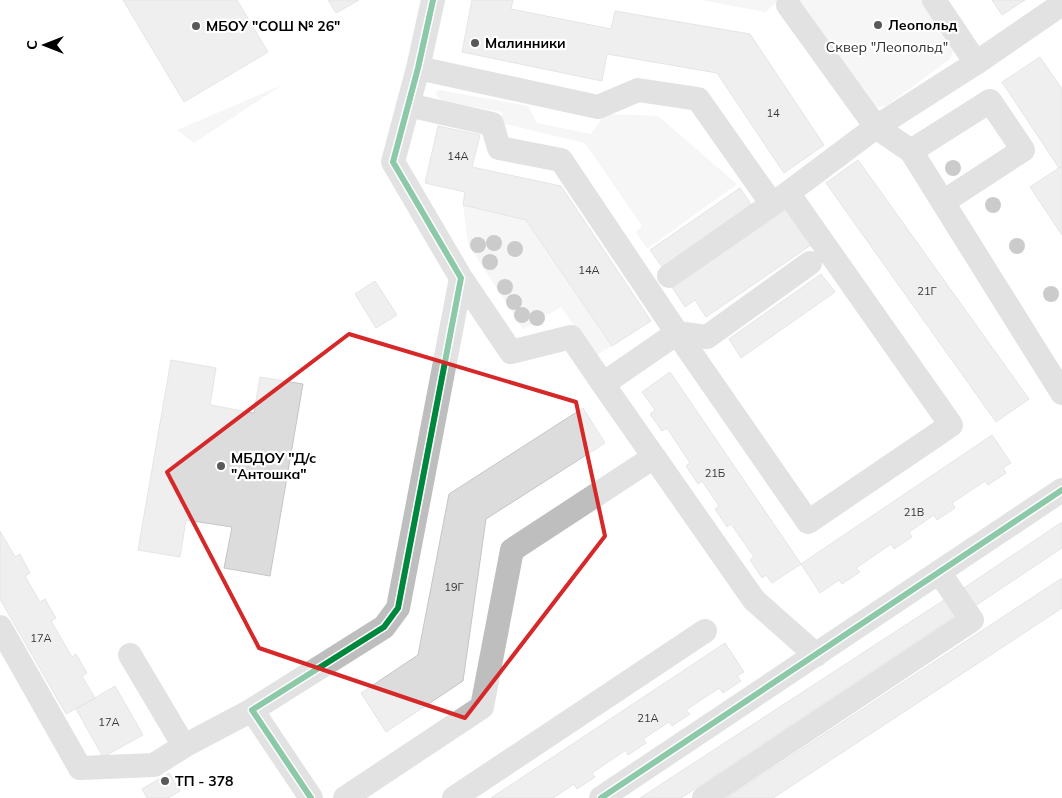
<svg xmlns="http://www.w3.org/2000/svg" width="1062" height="798" font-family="Mulish,sans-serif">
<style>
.green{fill:#eaeaea}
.building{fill:#dcdcdc;stroke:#c5c5c5}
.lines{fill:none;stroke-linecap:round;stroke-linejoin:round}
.minor{stroke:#bebebe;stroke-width:24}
.cycleway-casing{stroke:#fff;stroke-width:9}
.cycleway{stroke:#00873e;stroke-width:6}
.tree{fill:#8d8d8d}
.marked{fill:none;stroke:#d62828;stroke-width:4;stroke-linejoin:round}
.poi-dot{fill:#595959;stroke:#fff;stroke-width:2}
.labels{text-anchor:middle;stroke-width:4.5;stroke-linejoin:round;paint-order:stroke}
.number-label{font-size:11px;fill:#373737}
.poi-label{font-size:14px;font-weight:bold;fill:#000;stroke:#fff;text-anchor:start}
.park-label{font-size:14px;fill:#2f2f2f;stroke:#fff}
</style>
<rect width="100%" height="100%" fill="#fff"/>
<path class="green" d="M701 0H780L765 12Z
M799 0H926L954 49 950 59 886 106 877 107 867 101Z
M282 85 194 143 177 130Z
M439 90 528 106 537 123 591 134 605 114 658 116 737 184 647 249 636 232 642 226 585 143 501 123 502 112 444 102 438 97 436 92Z
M463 205 526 220 612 346 595 356 561 307 523 329 468 244Z"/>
<path class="building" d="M123 0H237L268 52 184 102Z
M328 0H359L336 13Z
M472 0H513L511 9 611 29 615 11 750 34 824 145 784 173 717 73 607 54 602 81 462 52Z
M992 0H1025L1002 15Z
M1040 57 1062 89V166L1059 168 1002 82Z
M438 126 480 135 472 167 561 186 651 321 612 346 526 220 463 205 465 192 425 183Z
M858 160 1029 399 996 422 826 183Z
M1062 166V235L1030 187Z
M740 188 752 206 663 268 650 250Z
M787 209 811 245 706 317 695 300 685 307 672 287Z
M821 274 835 292 741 358 729 339Z
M375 281 397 315 376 328 355 294Z
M171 360 216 368 210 405 254 413 260 377 303 384 270 576 224 568 232 527 186 520 180 557 138 550Z
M670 372 801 564 772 583 766 575 762 578 750 560 754 557 731 524 727 527 715 509 719 506 702 481 698 484 686 466 690 463 667 428 662 431 650 414 655 410 642 392Z
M583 408 605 443 486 519 463 681 386 732 361 693 418 655 449 494Z
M992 435 1011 463 1003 468 1006 473 988 485 985 481 952 503 955 508 937 520 934 515 909 532 912 537 894 549 891 544 856 568 860 572 842 584 839 580 820 593 801 564Z
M1062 522V548L972 608 961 590Z
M0 531 15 557 20 554 30 573 25 576 40 602 45 599 56 618 51 621 72 657 76 654 87 673 82 676 95 698 66 714 0 599Z
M1062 578V608L773 798H727Z
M944 600 955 616 681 798H640Z
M725 643 744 672 737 676 741 681 723 693 719 688 686 710 690 714 672 726 669 722 643 739 646 743 628 755 626 750 592 773 595 777 577 789 574 784 553 798H491Z
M115 686 143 735 103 757 76 709Z
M169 773 180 791 168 798H147L142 789Z"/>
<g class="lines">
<path class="minor" d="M934 0 976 63
M788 5 876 127 911 151 1062 393
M418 68 598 107 638 90 698 99 772 204
M408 105 492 124 499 148 561 160 677 333 808 522 951 425 788 193
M911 151 990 101 1023 150 943 202
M669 276 788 193 876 127 976 63 1062 4
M461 278 511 352 571 337 603 384 677 333 707 337 810 263
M603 384 654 457
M0 627 80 768 154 765 184 746 252 710
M130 655 184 746
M311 798 252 710 384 627 398 608 461 278 393 162 418 68 433 0
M345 798 482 707 512 550 654 457 754 600 816 655
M454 798 705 631
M601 798 1062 490
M704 798 972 620 939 572"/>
<g class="cycleway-casing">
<path id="cycleway" d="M311 798 252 710 384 627 398 608 461 278 393 162 418 68 433 0
M601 798 1062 490"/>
</g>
<use href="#cycleway" class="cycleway"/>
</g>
<g class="tree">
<circle cx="953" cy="168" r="8"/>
<circle cx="993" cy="205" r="8"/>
<circle cx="494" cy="243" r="8"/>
<circle cx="478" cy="245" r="8"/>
<circle cx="1017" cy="246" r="8"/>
<circle cx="515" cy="249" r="8"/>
<circle cx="490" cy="262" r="8"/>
<circle cx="505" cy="287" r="8"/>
<circle cx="1051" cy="294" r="8"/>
<circle cx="514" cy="302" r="8"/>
<circle cx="522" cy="315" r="8"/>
<circle cx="537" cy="318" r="8"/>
</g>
<path d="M0 0H1062V798H0ZM349 334 576 402 605 536 465 718 259 648 167 472Z" fill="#fff" fill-opacity=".55" fill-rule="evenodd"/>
<path class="marked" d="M349 334 576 402 605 536 465 718 259 648 167 472Z"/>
<g class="poi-dot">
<circle cx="878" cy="25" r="5"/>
<circle cx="196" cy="26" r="5"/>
<circle cx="475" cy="43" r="5"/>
<circle cx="221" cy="466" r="5"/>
<circle cx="165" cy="781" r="5"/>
</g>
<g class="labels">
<g class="number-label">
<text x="773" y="117">14</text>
<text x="458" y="160">14А</text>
<text x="589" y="274">14А</text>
<text x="927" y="295">21Г</text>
<text x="715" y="477">21Б</text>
<text x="914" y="516">21В</text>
<text x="454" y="591">19Г</text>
<text x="41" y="642">17А</text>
<text x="648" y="722">21А</text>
<text x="109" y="726">17А</text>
</g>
<g class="poi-label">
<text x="888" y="30">Леопольд</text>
<text x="206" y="31">МБОУ "СОШ № 26"</text>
<text x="485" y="48">Малинники</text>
<text x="231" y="463">МБДОУ "Д/с<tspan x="231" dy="16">"Антошка"</tspan></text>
<text x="175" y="786">ТП - 378</text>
</g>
<g class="park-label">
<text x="887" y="52">Сквер "Леопольд"</text>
</g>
</g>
<g transform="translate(45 45) rotate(270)" stroke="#ffffff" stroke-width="4" paint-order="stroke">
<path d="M0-4L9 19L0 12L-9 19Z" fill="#000000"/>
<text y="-8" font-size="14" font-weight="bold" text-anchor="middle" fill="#000000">С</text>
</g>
</svg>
